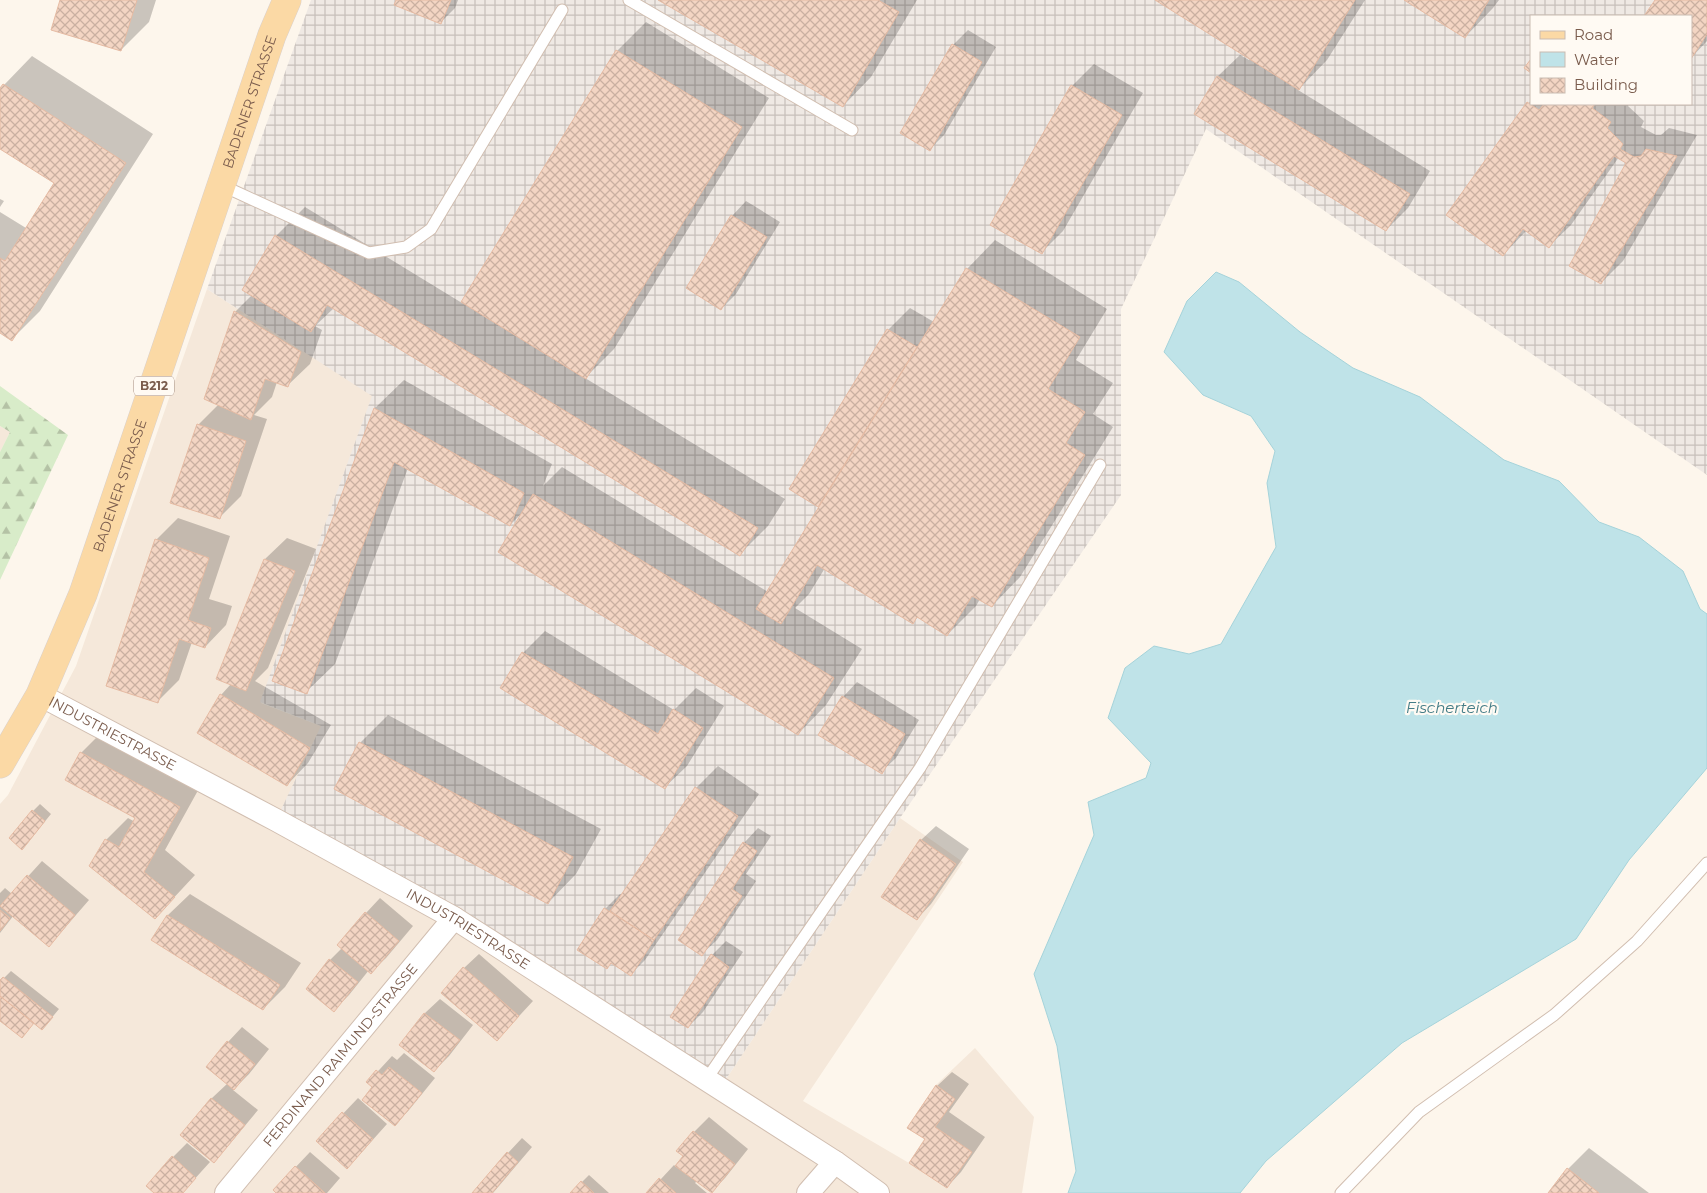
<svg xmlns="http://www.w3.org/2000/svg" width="1707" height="1193" font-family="Montserrat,sans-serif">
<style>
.residential{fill:#f5e8da}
.industrial{fill:url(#industrial-grid);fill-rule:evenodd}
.forest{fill:url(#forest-firs)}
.water{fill:#bfe3e8;stroke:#a5d3da}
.shadow{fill:#0003}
.building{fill:url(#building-cross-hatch);stroke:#e6bba3}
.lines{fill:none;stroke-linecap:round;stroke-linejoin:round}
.service-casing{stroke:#d1beb0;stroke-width:13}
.minor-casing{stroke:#d1beb0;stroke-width:24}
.primary-casing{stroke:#dad1cd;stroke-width:29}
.service{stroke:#fff;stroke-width:11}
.minor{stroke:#fff;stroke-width:22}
.primary{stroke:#fbd9a5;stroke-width:28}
.labels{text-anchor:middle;stroke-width:4.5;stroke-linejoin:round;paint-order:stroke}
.shield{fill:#fffaf3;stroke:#a28b7f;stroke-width:1}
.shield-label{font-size:12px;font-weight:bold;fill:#7a5c4d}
.street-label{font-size:14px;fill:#7a5c4d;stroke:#fffaf3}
.water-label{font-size:15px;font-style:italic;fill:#437c86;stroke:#fffaf3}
</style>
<defs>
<pattern id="industrial-grid" width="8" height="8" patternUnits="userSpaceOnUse" patternTransform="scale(1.25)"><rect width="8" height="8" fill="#efe9e4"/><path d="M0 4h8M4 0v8" fill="none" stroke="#c7c0bb"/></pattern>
<pattern id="forest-firs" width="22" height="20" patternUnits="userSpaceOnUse" patternTransform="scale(1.25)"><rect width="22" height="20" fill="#d8ecc9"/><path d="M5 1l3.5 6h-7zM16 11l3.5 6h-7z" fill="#b4c2a5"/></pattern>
<pattern id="building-cross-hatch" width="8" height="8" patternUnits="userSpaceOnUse" patternTransform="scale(1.25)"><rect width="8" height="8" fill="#f3d5c3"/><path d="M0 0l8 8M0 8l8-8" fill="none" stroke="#cab0a1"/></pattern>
</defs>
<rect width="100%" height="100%" fill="#fdf6ec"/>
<path class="residential" d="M207 289 373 396 261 703 321 726 720 1088 900 818 963 862 803 1101 909 1163 924 1139 907 1128 936 1085 975 1048 1034 1117 1022 1193H0V804L8 795 76 666Z
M0 426 10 432 0 452Z"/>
<path class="industrial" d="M311 0H1707V475L1206 129 1121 309V495L900 818 720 1088 276 820 321 726 260 702 372 396 207 289ZM1531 16H1691V104H1531Z"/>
<path class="forest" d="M0 386 68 435 0 580V452L10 432 0 426Z"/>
<path class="water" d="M1216 272 1239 282 1300 332 1353 368 1420 397 1504 460 1559 481 1599 522 1639 537 1683 571 1700 609 1707 614V768L1629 860 1576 939 1402 1043 1266 1161 1240 1193H1068L1076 1171 1057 1046 1034 974 1094 835 1088 802 1146 778 1151 763 1108 718 1125 668 1154 646 1189 654 1221 644 1276 547 1267 483 1275 451 1251 416 1203 395 1164 352 1187 301Z"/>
<path class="shadow" d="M61 0H156L149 22 121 50Z
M397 0H458L455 8 440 23Z
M660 0H917L871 77 843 106Z
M1157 0H1365L1327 60 1298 90 1430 171 1408 208 1386 230 1195 113 1218 76 1240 55 1249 60 1250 58Z
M1407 0H1499L1493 8 1465 37Z
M1656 0H1707V41L1691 58V16H1645Z
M646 22 769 98 614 349 585 378 785 499 768 526 740 554 334 308 315 326 322 330 310 364 288 385 277 382 272 397 254 415 267 419 241 496 219 518 198 425 219 404 235 312 252 295 243 289 276 236 305 207 462 303 617 51Z
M968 30 996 47 944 135 930 149 953 45Z
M32 56 153 134 40 311 12 339 0 332V212L26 228 56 183 0 147V90L4 85Z
M1094 64 1143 93 1063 231 1041 253 1072 86Z
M1531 100V104H1629L1628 106 1644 121 1641 127 1656 135H1661L1669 128 1697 135 1623 261 1601 283 1627 162 1619 157 1571 225 1549 246 1527 230 1503 255 1448 215Z
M0 199 4 201 0 207Z
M746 201 780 222 736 294 721 309 732 216Z
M995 240 1107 309 1076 360 1113 383 1093 414 1113 427 1020 577 992 606 980 599 976 606 947 635 918 617 913 622 825 568 809 594 795 608 862 649 826 705 798 734 522 513 510 525 408 468 335 664 306 692 273 680 375 408 404 380 552 464 543 486 562 467 768 592 822 502 818 506 888 330 910 308 934 322 967 269Z
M178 518 230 536 209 599 232 606 226 625 205 647 192 642 179 680 157 702 156 540Z
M287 538 316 549 268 668 255 681 331 725 308 763 287 785 221 695 231 684 217 678 265 559Z
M545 631 674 710 696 688 724 706 687 766 665 787 523 653Z
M857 682 919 720 896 758 881 772 843 697Z
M388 715 601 829 576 874 548 903 360 743Z
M103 731 201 785 165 850 195 875 155 918 106 840 128 818 135 822 137 818 81 753Z
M718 766 759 794 645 960 630 975 612 962 607 967 579 949 605 909 620 894 622 895 696 788Z
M40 804 51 814 29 841 33 811Z
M936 826 969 849 931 904 917 919 921 840Z
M758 828 771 836 746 874 756 881 717 940 702 954 744 843Z
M42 861 89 900 63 930 49 945 14 915 0 933V893L5 888 12 894Z
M190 894 301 963 285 987 263 1009 153 940 168 915Z
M380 898 413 926 386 958 371 972 369 970 349 995 334 1010 330 960 342 948 366 913Z
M726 941 743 952 703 1012 688 1027 712 955Z
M479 954 533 1001 497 1040 464 968Z
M11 971 59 1009 49 1021 35 1022 0 1019V982Z
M440 999 473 1025 449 1056 434 1071 401 1044 425 1013Z
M242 1027 269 1049 249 1074 233 1090 258 1110 228 1146 214 1161 182 1135 212 1098 228 1083 208 1066 228 1042Z
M404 1053 435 1078 409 1110 395 1125 374 1087 368 1082 392 1056 397 1060Z
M952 1072 969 1084 949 1112 985 1137 961 1172 947 1187 926 1139 937 1086Z
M358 1098 387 1124 361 1153 317 1141Z
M709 1117 748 1149 725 1178 711 1192 697 1181 695 1183 707 1193H648L674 1165 676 1167 684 1156 694 1132Z
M522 1138 532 1147 493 1193H474L508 1153Z
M187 1143 210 1162 182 1193H155L173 1157Z
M1589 1148 1649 1193H1550L1568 1169Z
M310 1152 340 1178 327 1193H278L274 1190Z
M589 1175 609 1193H571Z"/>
<path class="building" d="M60 0H137L121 51 51 30Z
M396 0H451L441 24 394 5Z
M658 0H878L899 12 843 107Z
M1155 0H1355L1299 90Z
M1404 0H1489L1465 38Z
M1655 0H1707V34L1691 59V16H1644Z
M952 44 982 62 930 151 900 133Z
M616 50 742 127 586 379 461 302Z
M1531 59V73L1524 68Z
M1217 76 1410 194 1386 231 1194 114Z
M3 84 126 163 12 341 0 333V258L5 261 54 183 0 149V88Z
M1071 85 1122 115 1042 254 990 225Z
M1527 102 1539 110 1544 104H1595L1592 108 1611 122 1607 128 1623 144 1620 149 1634 157 1641 156 1646 149 1677 156 1601 284 1569 266 1626 163 1614 156 1549 248 1523 229 1503 256 1446 215Z
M731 215 767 237 721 310 686 288Z
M275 235 758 528 740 556 327 305 311 332 242 290Z
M966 268 1080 337 1048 389 1085 412 1066 443 1085 455 992 607 972 596 947 636 917 617 913 624 817 565 781 624 756 609Z
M234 311 301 352 288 387 265 379 251 420 204 399Z
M887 329 917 347 818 507 789 489Z
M374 408 524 493 510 526 394 462 307 694 272 681Z
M197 424 246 441 220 519 170 503Z
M533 494 834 678 798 735 498 552Z
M155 539 209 558 188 620 211 628 205 648 179 639 158 703 106 686Z
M264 559 295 571 246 691 216 679Z
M522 652 658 734 673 709 703 728 665 789 500 688Z
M220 694 310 748 287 786 197 733Z
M842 696 905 734 882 774 818 735Z
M359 742 573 857 548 904 334 789Z
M80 752 180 807 144 872 175 897 155 919 89 866 105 839 119 847 135 818 65 780Z
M695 787 738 816 654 940 610 911Z
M32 810 45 821 22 850 9 838Z
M920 839 956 864 917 920 881 897Z
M743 842 757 851 732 889 742 896 702 956 678 940Z
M27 875 75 915 49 947 0 906Z
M604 908 654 940 631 976 611 963 607 969 577 950Z
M0 910 10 918 0 931Z
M365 912 399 941 371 974 337 945Z
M167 915 280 985 263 1010 151 940Z
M711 954 729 967 688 1028 670 1017Z
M329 959 358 982 334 1012 306 989Z
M463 967 519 1016 497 1041 441 993Z
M3 977 53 1017 42 1030 0 996V980Z
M0 996 34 1023 22 1038 0 1021Z
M424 1013 460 1040 434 1072 399 1045Z
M227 1041 255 1064 234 1090 206 1067Z
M389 1067 422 1093 395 1126 362 1100 372 1087 366 1082 376 1070 382 1075Z
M936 1085 955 1099 935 1127 972 1152 947 1188 909 1163 925 1139 907 1128Z
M211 1098 245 1125 214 1163 180 1135Z
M342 1112 373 1139 347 1169 316 1141Z
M693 1131 735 1164 712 1193 675 1166 683 1156 676 1151Z
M507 1152 518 1162 492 1193H472Z
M172 1156 196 1178 183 1193H154L146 1186Z
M295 1166 325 1193H276L273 1190Z
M1567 1168 1599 1193H1548Z
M659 1178 676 1193H646Z
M581 1181 594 1193H570Z"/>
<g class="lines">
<g class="service-casing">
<path id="service" d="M629 0 852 130
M221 185 369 253 406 247 431 229 562 10
M706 1080 920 768 1100 465
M1341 1193 1419 1112 1554 1015 1637 941 1707 863"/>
</g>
<g class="minor-casing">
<g id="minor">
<path id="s1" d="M40 695 276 820 454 918 835 1162 878 1193"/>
<path id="s2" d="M226 1193 454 918"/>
<path d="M808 1193 835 1162"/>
</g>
</g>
<g class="primary-casing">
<g id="primary">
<path id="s3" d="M0 764 40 695 83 594 272 35 287 0"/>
</g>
</g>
<use href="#service" class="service"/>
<use href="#minor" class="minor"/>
<use href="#primary" class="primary"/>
</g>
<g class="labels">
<rect class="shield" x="134" y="376.5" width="40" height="19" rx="4"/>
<g class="shield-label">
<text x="154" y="390">B212</text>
</g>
<g class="street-label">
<text dy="5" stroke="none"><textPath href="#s3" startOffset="709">BADENER STRASSE</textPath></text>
<text dy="5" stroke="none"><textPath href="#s3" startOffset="304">BADENER STRASSE</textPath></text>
<text dy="5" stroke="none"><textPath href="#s1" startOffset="82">INDUSTRIESTRASSE</textPath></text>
<text dy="5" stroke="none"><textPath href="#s1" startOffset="488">INDUSTRIESTRASSE</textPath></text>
<text dy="5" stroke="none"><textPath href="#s2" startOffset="179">FERDINAND RAIMUND-STRASSE</textPath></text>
</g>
<g class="water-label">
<text x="1452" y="713">Fischerteich</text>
</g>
</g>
<rect x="1530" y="15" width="162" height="90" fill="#fffaf3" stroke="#cabbb1"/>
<rect x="1540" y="31" width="25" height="8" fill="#fbd9a5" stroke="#cabbb1"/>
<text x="1574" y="40" font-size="15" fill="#7a5c4d">Road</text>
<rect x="1540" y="52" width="25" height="15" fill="#bfe3e8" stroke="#cabbb1"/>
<text x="1574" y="65" font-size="15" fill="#7a5c4d">Water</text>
<rect x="1540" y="78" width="25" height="15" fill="url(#building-cross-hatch)" stroke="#cabbb1"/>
<text x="1574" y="90" font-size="15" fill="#7a5c4d">Building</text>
</svg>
